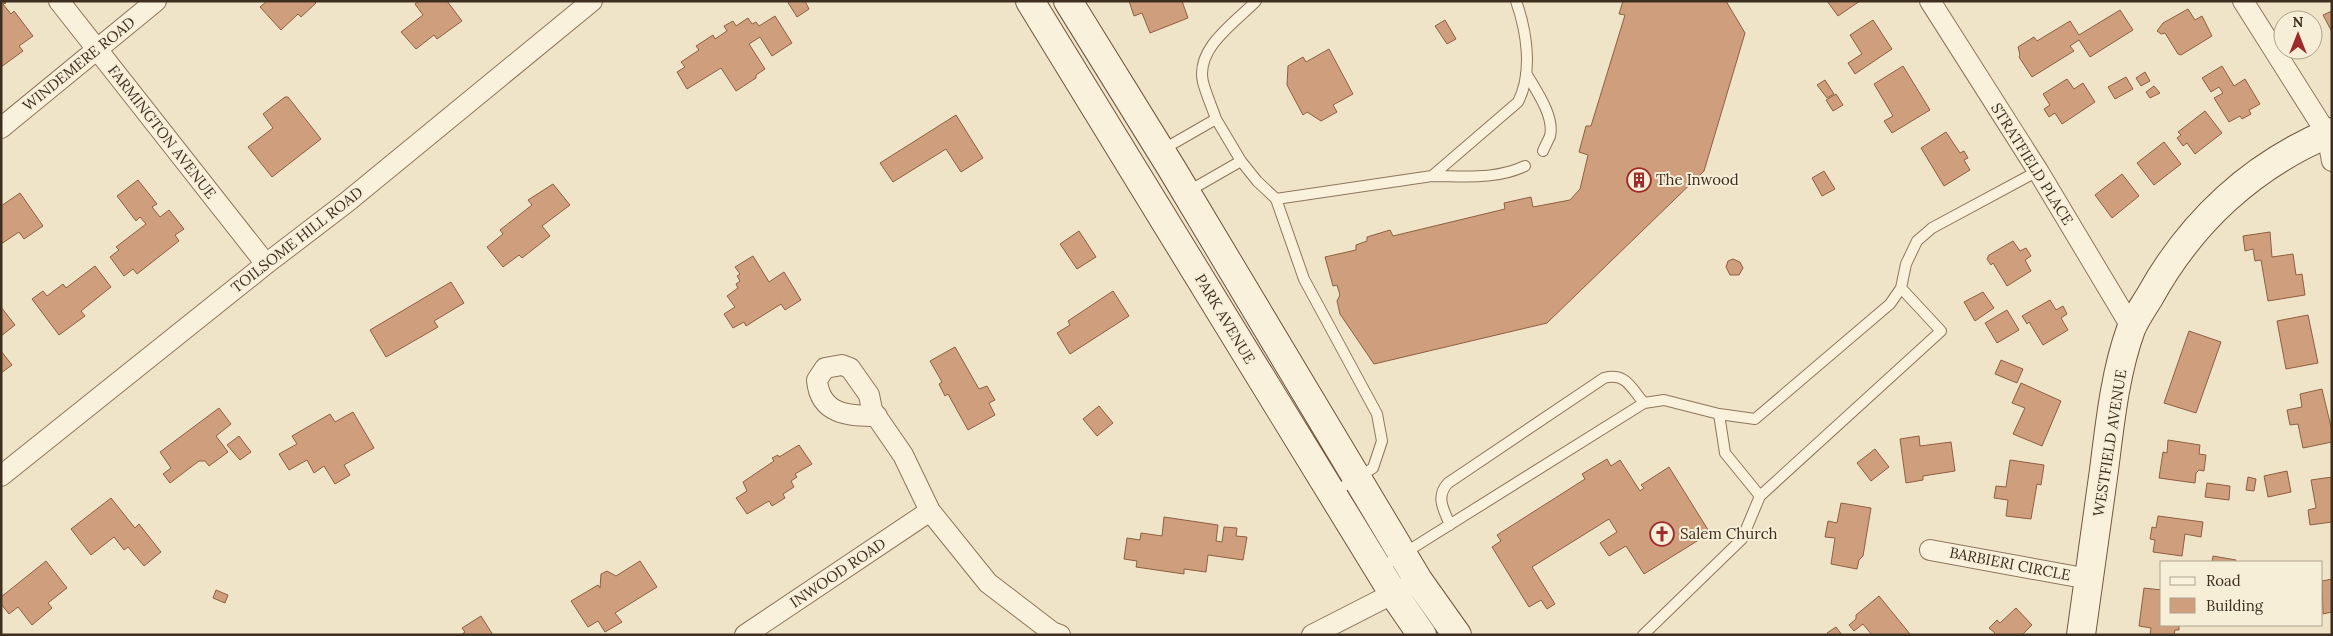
<svg xmlns="http://www.w3.org/2000/svg" width="2333" height="636" font-family="Lora,serif">
<style>
.building{fill:#cf9f7d;stroke:#8d5f41}
.lines{fill:none;stroke-linecap:round;stroke-linejoin:round}
.lane-casing{stroke:#8d765c;stroke-width:12}
.street-casing{stroke:#8d765c;stroke-width:22}
.secondary-casing{stroke:#6f573f;stroke-width:30}
.lane{stroke:#faf1dc;stroke-width:10}
.street{stroke:#faf1dc;stroke-width:20}
.secondary{stroke:#faf1dc;stroke-width:28}
.labels{text-anchor:middle;stroke-width:4;stroke-linejoin:round;paint-order:stroke}
.street-label{font-size:15px;fill:#3d2e20;stroke:#f7eed8}
.poi-label{font-size:15px;fill:#3d2e20;stroke:#f7eed8;text-anchor:start}
</style>
<rect width="100%" height="100%" fill="#f0e4c8"/>
<path class="building" d="M1 1 6 3 3 4 11 14 14 11 33 36 19 46 23 51 1 67Z
M267 1H314L316 3 301 17 298 14 281 30 260 7Z
M419 1H447L462 21 437 39 434 35 416 49 401 32 423 15 415 4Z
M787 1H805L809 9 797 17Z
M1129 1H1182L1188 18 1150 33 1142 13 1134 16Z
M1623 1H1726L1745 33 1704 171 1547 323 1374 364 1340 314 1337 301 1340 295 1337 285 1333 286 1325 257 1356 250V245L1367 241V237L1390 230 1393 236 1505 209 1504 203 1531 197 1533 207 1570 200 1580 189 1588 155 1579 152 1586 126H1591L1625 15 1619 14Z
M1827 1H1860L1838 16Z
M2188 9 2195 20 2202 16 2212 36 2181 55 2178 54 2165 33 2161 34 2157 31 2163 23Z
M2120 10 2133 30 2090 57 2079 40 2070 46 2074 51 2032 77 2019 57 2020 55 2018 47 2034 37 2037 41 2070 21 2079 35Z
M2332 11V32L2323 15Z
M775 16 792 43 772 56 760 37 749 44 765 69 756 75V78L736 91 721 68 687 89 677 72 685 67 681 62 699 50 696 46 713 35 715 39 727 31 724 26 733 21 736 26 748 18 752 24 756 22 759 26Z
M1445 20 1456 39 1447 44 1435 26Z
M1873 20 1892 49 1855 74 1848 63 1862 54 1850 35Z
M1329 49 1353 94 1333 105 1337 112 1321 121 1307 112 1303 115 1287 85 1288 66 1303 57 1306 62Z
M1903 66 1930 110 1892 133 1884 121 1893 116 1874 84Z
M2222 66 2234 86 2245 79 2260 104 2249 110 2251 114 2242 119 2240 116 2229 122 2214 98 2223 93 2219 87 2211 92 2202 78Z
M2145 72 2150 81 2141 86 2136 78Z
M2126 77 2133 89 2115 99 2108 87Z
M2067 79 2074 89 2083 83 2095 102 2062 124 2055 113 2049 117 2044 109 2050 105 2043 94Z
M1825 80 1834 94 1827 98 1817 85Z
M2154 86 2160 93 2150 98 2146 92Z
M1836 94 1843 105 1833 111 1826 100Z
M285 97H288L321 139 272 177 248 147 273 128 263 114Z
M2205 111 2222 133 2195 154 2187 143 2183 146 2177 138 2181 135 2178 132Z
M956 115 983 158 961 172 946 149 893 182 880 163Z
M1946 132 1960 153 1964 151 1968 158 1964 160 1970 170 1944 186 1921 148Z
M2164 142 2181 164 2154 185 2137 163Z
M1824 171 1835 189 1822 196 1812 178Z
M2122 174 2139 196 2112 218 2095 195Z
M138 180 157 204 152 207 160 217 169 210 184 229 175 235 179 241 137 274 133 269 124 276 110 257 119 250 116 247 146 224 140 217 136 221 117 196Z
M553 184 570 205 542 226 550 236 522 258 519 255 503 267 487 247 503 234 500 230 532 205 528 200Z
M20 193 43 226 24 239 19 232 1 244V206Z
M1079 231 1096 257 1077 269 1060 244Z
M2270 232 2272 257 2293 254 2296 275 2302 274 2305 295 2268 301 2261 260 2255 261 2253 249 2245 251 2243 236Z
M2013 241 2020 251 2026 248 2031 256 2025 260 2031 271 2007 286 1993 263 1991 265 1987 259 1989 255Z
M753 256 769 282 784 272 801 300 785 310 781 304 746 326 744 322 733 328 724 314 735 307 727 296 738 288 736 284 740 281 737 276 740 274 735 267Z
M1733 259 1740 262 1743 268 1739 275H1730L1726 267 1728 261Z
M95 266 111 287 81 311 85 316 59 335 32 299 43 291 47 296 63 284 66 288Z
M451 282 464 303 434 321 438 327 386 357 370 330Z
M1113 291 1129 316 1070 354 1057 333 1070 325 1068 321Z
M1983 292 1994 308 1975 321 1964 302Z
M2050 300 2056 310 2063 306 2067 314 2061 318 2068 330 2043 345 2029 322 2027 324 2022 316Z
M1 307 15 325 1 336Z
M2007 310 2019 330 1997 343 1985 323Z
M2308 315 2318 363 2286 369 2277 321Z
M2189 331 2221 342 2196 413 2164 403Z
M955 347 979 389 987 386 995 400 989 403 995 415 968 430 948 394 945 396 939 384 942 382 930 361Z
M1 351 12 365 1 373Z
M2001 360 2023 369 2017 383 1995 374Z
M2021 383 2061 401 2042 446 2013 434 2025 408 2012 403Z
M2322 389 2332 431V442L2303 448 2298 424 2290 425 2287 410 2302 407 2300 394Z
M1099 406 1113 423 1097 436 1083 419Z
M219 408 231 424 216 436 228 452 209 466 205 461H199L170 483 163 474 171 468 160 452Z
M353 412 374 448 344 465 350 475 335 484 324 466 314 473 307 460 289 470 279 454 297 444 292 436 330 414 335 422Z
M239 436 251 452 240 460 227 445Z
M1919 436 1920 446 1951 442 1955 471 1923 476V480L1906 483 1900 439Z
M2168 440 2200 445 2199 454 2206 455 2204 471 2199 470 2196 473 2195 483 2159 478 2163 452 2167 453Z
M799 445 812 464 795 474 797 477 791 481 794 487 783 494 785 498 772 506 769 501 747 514 736 498 747 491 743 482 774 461 772 458 778 455 779 457Z
M1875 449 1889 467 1871 481 1857 463Z
M1607 459 1611 466 1620 460 1640 491 1644 488 1641 485 1669 467 1710 533 1644 574 1626 546 1609 556 1600 543 1617 532 1609 519 1532 567 1555 604 1547 609 1541 600 1529 607 1492 547 1501 541 1497 535 1585 479 1582 474Z
M2010 460 2044 465 2041 485 2037 484 2031 519 2006 516 2008 500 1994 498 1996 486 2006 487Z
M2287 471 2291 492 2268 497 2264 476Z
M2248 477 2256 479 2254 491 2246 490Z
M2332 477V522L2310 525 2308 510 2316 508 2311 480Z
M2207 483 2230 486 2229 500 2205 497Z
M111 498 135 528 139 524 161 552 144 566 128 547 124 550 114 537 91 555 71 529Z
M1841 503 1871 508 1863 556 1859 560 1857 569 1831 564 1835 538 1825 537 1828 521 1837 523Z
M2158 516 2203 522 2201 537 2185 534 2182 556 2153 552 2155 540 2150 539 2152 527 2156 528Z
M1164 517 1218 525 1216 541 1222 542 1224 527 1237 528 1236 536 1247 537 1243 560 1208 555 1206 572 1184 569V574L1136 567 1137 561 1124 559 1127 538 1140 540 1141 533 1162 536Z
M2213 556 2236 560 2235 562H2212Z
M46 561 67 588 48 603 52 608 32 625 18 607 9 614 1 604V597Z
M640 561 657 587 615 613 622 622 605 632 598 621 588 627 571 601 598 585 600 588 601 574 607 571 616 576Z
M2332 579V612L2323 614 2322 581Z
M2144 588 2162 590V625H2179V630H2175L2174 635H2150L2151 628 2139 626Z
M216 590 228 595 225 603 213 598Z
M1879 596 1910 634V635H1872L1863 624 1854 631 1849 625 1856 619V615Z
M2016 608 2032 625 2022 635H1994L1995 633 1989 628 1997 620 2000 623Z
M481 616 493 635H461L465 632 462 628Z
M1836 627 1842 635H1828L1827 633Z"/>
<g class="lines">
<g class="lane-casing">
<path id="lane" d="M1526 73C1535 89 1555 116 1550 136 1548 141 1545 146 1543 151
M1216 119C1212 107 1206 94 1203 82 1195 48 1236 22 1256 1
M1162 150 1216 119 1241 161 1187 192
M1241 161 1257 181 1276 199 1304 279 1377 414 1382 441 1373 468 1333 493
M1432 176C1465 176 1495 180 1525 166
M1276 199 1432 176 1518 102C1533 73 1527 32 1516 1
M1719 414 1725 453 1760 496 1941 331 1901 288
M1450 525C1444 510 1435 497 1448 483L1604 378C1626 372 1631 388 1644 403
M1379 569 1644 403 1664 400 1719 414 1755 419 1890 304 1901 288 1906 264 1917 241 1932 228 2038 171
M1643 635 1742 539 1760 496"/>
</g>
<g class="street-casing">
<path id="street" d="M59 1 266 264
M1930 1 2038 171 2132 328
M2243 1 2327 134 2332 161
M1 128 156 1
M877 416C849 416 820 415 817 380L825 368 842 365 850 368 869 395 872 410 903 455 930 511 988 583 1052 632 1060 635
M1 476 266 264 347 202 592 1
M1930 550 2089 579
M745 635 930 511
M1312 635 1406 587"/>
</g>
<g class="secondary-casing">
<path id="secondary" d="M1030 1 1393 593 1422 635
M1068 1 1172 169 1418 580 1457 635
M2081 635C2089 580 2096 525 2104 470 2110 423 2115 373 2131 329 2136 317 2144 306 2150 296 2191 222 2253 164 2332 132"/>
</g>
<use href="#lane" class="lane"/>
<use href="#street" class="street"/>
<use href="#secondary" class="secondary"/>
</g>
<defs>
<g id="building-ring" transform="scale(1.25)"><circle r="9.5" fill="#f7eed8" stroke="#9e2a2b" stroke-width="1.5"/><path d="M-4-6H4V6H1V3H-1V6H-4ZM-2.5-4.3h1.7v1.8h-1.7ZM.8-4.3h1.7v1.8H.8ZM-2.5-1h1.7V.8h-1.7ZM.8-1h1.7V.8H.8Z" fill="#9e2a2b"/></g>
<g id="church-ring" transform="scale(1.25)"><circle r="9.5" fill="#f7eed8" stroke="#9e2a2b" stroke-width="1.5"/><path d="M-1.2-6h2.4v3.5h3.3v2.4h-3.3V6h-2.4V-.1h-3.3v-2.4h3.3Z" fill="#9e2a2b"/></g>
</defs>
<g fill-rule="evenodd">
<use href="#building-ring" x="1639" y="180"/>
<use href="#church-ring" x="1662" y="534"/>
</g>
<g class="labels">
<g class="street-label">
<text transform="translate(79 64) rotate(-39)" y="5">WINDEMERE ROAD</text>
<text transform="translate(162 132) rotate(52)" y="5">FARMINGTON AVENUE</text>
<text transform="translate(2032 164) rotate(58)" y="5">STRATFIELD PLACE</text>
<text transform="translate(297 240) rotate(-38)" y="5">TOILSOME HILL ROAD</text>
<text transform="translate(1225 319) rotate(59)" y="5">PARK AVENUE</text>
<text transform="translate(2110 443) rotate(-81)" y="5">WESTFIELD AVENUE</text>
<text transform="translate(2010 564) rotate(11)" y="5">BARBIERI CIRCLE</text>
<text transform="translate(838 573) rotate(-34)" y="5">INWOOD ROAD</text>
</g>
<g class="poi-label">
<text x="1656" y="185">The Inwood</text>
<text x="1680" y="539">Salem Church</text>
</g>
</g>
<rect width="2333" height="636" fill="none" stroke="#3d2e20" stroke-width="5"/>
<rect x="2160" y="561" width="162" height="65" fill="#f7eed8" stroke="#ada18e"/>
<rect x="2170" y="577" width="25" height="8" fill="#faf1dc" stroke="#ada18e"/>
<text x="2206" y="586" font-size="15" fill="#3d2e20">Road</text>
<rect x="2170" y="598" width="25" height="15" fill="#cf9f7d" stroke="#ada18e"/>
<text x="2206" y="611" font-size="15" fill="#3d2e20">Building</text>
<g transform="translate(2298 35)"><circle r="24" fill="#f7eed8" stroke="#ada18e"/>
<path d="M0-4L9 19L0 12L-9 19Z" fill="#9e2a2b"/>
<text y="-8" font-size="14" font-weight="bold" text-anchor="middle" fill="#3d2e20">N</text>
</g>
</svg>
